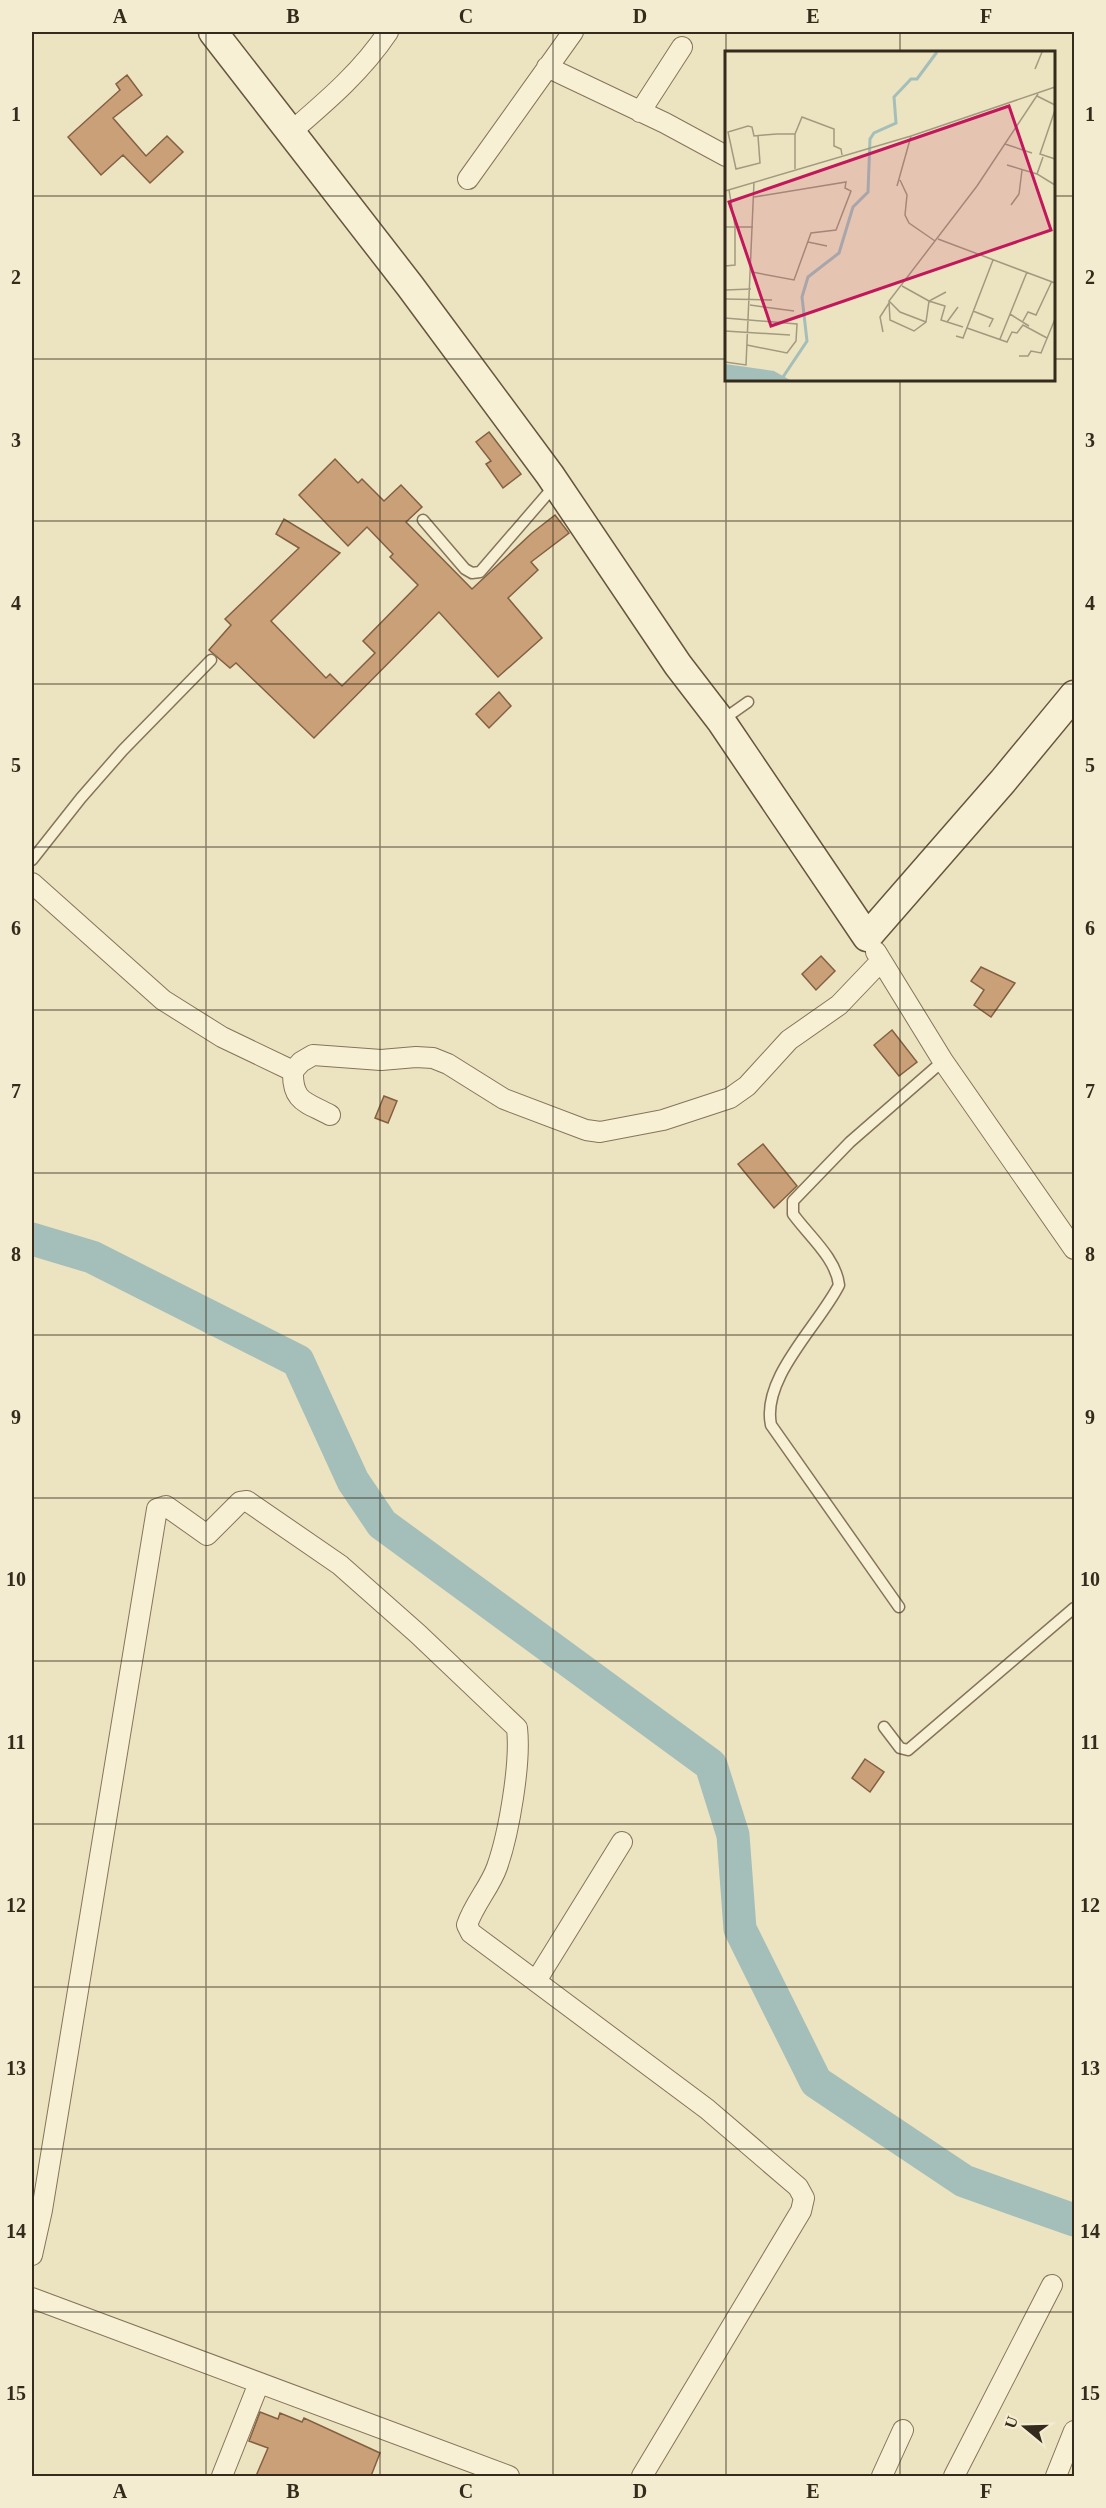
<svg xmlns="http://www.w3.org/2000/svg" width="1106" height="2508" font-family="'Times New Roman',serif">
<style>
.lines{fill:none;stroke-linecap:round;stroke-linejoin:round}
.river{stroke:#a4beb9;stroke-width:33}
.building{fill:#c9a078;stroke:#836040;stroke-width:1.5}
.lane-casing{stroke:#857459;stroke-width:13}
.street-casing{stroke:#857459;stroke-width:22}
.secondary-casing{stroke:#66553d;stroke-width:31}
.lane{stroke:#f7f0d4;stroke-width:10}
.street{stroke:#f7f0d4;stroke-width:20}
.secondary{stroke:#f7f0d4;stroke-width:28}
.grid{fill:none;stroke:#352b1d;stroke-width:1.5;stroke-opacity:0.55}
.inset-river{fill:none;stroke:#a4beb9;stroke-width:3}
.inset-road{fill:none;stroke:#a3997f;stroke-width:1.5}
.view{fill:#c2185b;fill-opacity:0.15;stroke:#c2185b;stroke-width:3}
.inset-edge{fill:none;stroke:#352b1d;stroke-width:3}
.neatline{fill:none;stroke:#352b1d;stroke-width:2}
.grid-label{font-size:20px;text-anchor:middle;font-weight:bold;fill:#352b1d}
</style>
<rect width="100%" height="100%" fill="#ece3c1"/>
<g class="lines">
<path class="river" d="M32 1239 92 1257 298 1361 353 1481 382 1524 711 1765 733 1835 740 1929 816 2082 964 2181 1074 2220"/>
</g>
<path class="building" d="M127 75 142 95 113 118 146 156 167 136 183 152 150 183 123 155 101 175 68 137 120 90 116 84Z
M489 432 521 474 503 488 486 464 491 461 476 442Z
M335 459 358 483 362 479 384 501 401 485 422 507 406 522 472 589 532 533 555 515 569 533 531 562 538 570 508 598 542 638 498 677 439 612 314 738 236 663 230 668 209 650 231 625 225 619 299 548 276 534 284 519 340 553 271 621 326 678 330 674 342 686 375 653 363 641 418 585 390 557 393 554 367 527 348 546 299 495Z
M499 692 511 706 489 728 476 714Z
M821 956 835 971 816 990 802 974Z
M981 967 1015 983 991 1017 974 1005 984 990 971 981Z
M892 1030 917 1062 899 1076 874 1045Z
M384 1096 397 1101 388 1123 375 1118Z
M763 1144 797 1186 774 1208 738 1164Z
M865 1759 884 1772 870 1792 852 1778Z
M260 2412 278 2419 280 2413 302 2422 304 2418 380 2453 371 2476H256L268 2448 249 2441Z"/>
<g class="lines">
<g class="lane-casing">
<path id="lane" d="M423 520 465 569 472 573 480 572 556 484
M721 721 748 702
M32 860 81 798 123 750 211 660
M899 1607 771 1425C761 1378 819 1325 839 1285 836 1258 808 1235 793 1214V1201L850 1142 943 1061
M884 1727 900 1748 908 1750 1074 1608"/>
</g>
<g class="street-casing">
<path id="street" d="M547 67 665 123 726 156
M640 112 682 47
M292 131C328 100 362 71 388 32
M468 179 573 32
M32 883 163 1000 222 1037 293 1071C292 1102 306 1102 330 1115
M876 952 943 1061 1074 1249
M293 1071 301 1062 313 1055 381 1060 416 1057 433 1058 448 1064 504 1099 586 1130 600 1132 663 1120 730 1098 747 1086 789 1040 839 1005 881 961
M536 1981 622 1842
M32 2255 42 2210 157 1509 166 1506 207 1535 240 1502 247 1501 340 1565 418 1634 517 1728C521 1763 509 1833 497 1867 490 1887 474 1904 467 1925L471 1933 707 2109 798 2187 804 2198 801 2211 642 2476
M32 2298 509 2476
M222 2476 259 2383
M882 2476 903 2430
M954 2476 1052 2285
M1056 2476 1074 2431"/>
</g>
<g class="secondary-casing">
<path id="secondary" d="M213 32 410 286 550 475 678 665 721 721 867 937 1003 781 1074 695"/>
</g>
<use href="#lane" class="lane"/>
<use href="#street" class="street"/>
<use href="#secondary" class="secondary"/>
</g>
<path class="grid" d="M206 32V2476M380 32V2476M553 32V2476M726 32V2476M900 32V52M32 196H726M1054 196H1074M32 359H726M1054 359H1074M900 380V2476M32 521H1074M32 684H1074M32 847H1074M32 1010H1074M32 1173H1074M32 1335H1074M32 1498H1074M32 1661H1074M32 1824H1074M32 1987H1074M32 2149H1074M32 2312H1074"/>
<g transform="translate(725 51)">
<rect width="330" height="330" fill="#ece3c1"/>
<path d="M0 313 49 320 65 329H0Z" fill="#a4beb9"/>
<path class="inset-river" d="M58 326 82 290 77 246 83 226 114 202 128 156 143 141 145 88 149 82 171 72 169 46 186 28H192L212 1"/>
<path class="inset-road" d="M310 18 317 1M312 45 330 54M330 59 315 103 330 108M70 83V118M33 85 35 112 11 118 3 81 23 75 27 76 29 85 39 84 52 83H70L77 66 109 78V95L116 98 117 104M280 93 307 102M318 106 312 123 330 134M282 114 312 123M175 129 182 144 180 164 184 172 210 190M172 135 186 85M0 140 186 85 330 36M286 154 294 143 297 119M0 176H28M213 188 330 232M83 191 102 195M0 215 10 214V175L4 139M27 221 69 229 86 182 111 179 126 140 120 137 121 131 29 146M177 235 204 250 201 271 189 280 165 269 164 250 252 135 313 43M0 239 26 238M221 241 204 250 220 255 216 269 238 276M0 248 47 249M164 250 175 261 201 271M25 254 69 260M248 260 268 268 264 276M285 263 304 275M0 267 72 273 71 290 62 302 22 294M298 270 303 261 311 264 327 230M222 271 233 256M242 277 282 291 287 281 292 282 298 274 322 287M0 280 65 284M158 281 155 266 164 252M231 285 238 287 268 209M275 288 302 221M294 305H303L306 300 316 302 330 268M0 311 21 314 29 131"/>
<path class="view" d="M284 55 326 179 46 275 4 151Z"/>
<rect width="330" height="330" class="inset-edge"/>
</g>
<rect width="1106" height="2508" fill="none" stroke="#f4ecd0" stroke-width="66"/>
<g transform="translate(1025 2427) rotate(289)" stroke="#f4ecd0" stroke-width="4.5" paint-order="stroke">
<path d="M0-4.5L10 22L0 15L-10 22Z" fill="#352b1d"/>
<text y="-9" font-size="16" font-weight="bold" text-anchor="middle" fill="#352b1d">U</text>
</g>
<rect x="33" y="33" width="1040" height="2442" class="neatline"/>
<g class="grid-label">
<text x="120" y="23">A</text>
<text x="293" y="23">B</text>
<text x="466" y="23">C</text>
<text x="640" y="23">D</text>
<text x="813" y="23">E</text>
<text x="986" y="23">F</text>
<text x="16" y="121">1</text>
<text x="1090" y="121">1</text>
<text x="16" y="284">2</text>
<text x="1090" y="284">2</text>
<text x="16" y="447">3</text>
<text x="1090" y="447">3</text>
<text x="16" y="610">4</text>
<text x="1090" y="610">4</text>
<text x="16" y="772">5</text>
<text x="1090" y="772">5</text>
<text x="16" y="935">6</text>
<text x="1090" y="935">6</text>
<text x="16" y="1098">7</text>
<text x="1090" y="1098">7</text>
<text x="16" y="1261">8</text>
<text x="1090" y="1261">8</text>
<text x="16" y="1424">9</text>
<text x="1090" y="1424">9</text>
<text x="16" y="1586">10</text>
<text x="1090" y="1586">10</text>
<text x="16" y="1749">11</text>
<text x="1090" y="1749">11</text>
<text x="16" y="1912">12</text>
<text x="1090" y="1912">12</text>
<text x="16" y="2075">13</text>
<text x="1090" y="2075">13</text>
<text x="16" y="2238">14</text>
<text x="1090" y="2238">14</text>
<text x="16" y="2400">15</text>
<text x="1090" y="2400">15</text>
<text x="120" y="2498">A</text>
<text x="293" y="2498">B</text>
<text x="466" y="2498">C</text>
<text x="640" y="2498">D</text>
<text x="813" y="2498">E</text>
<text x="986" y="2498">F</text>
</g>
</svg>
